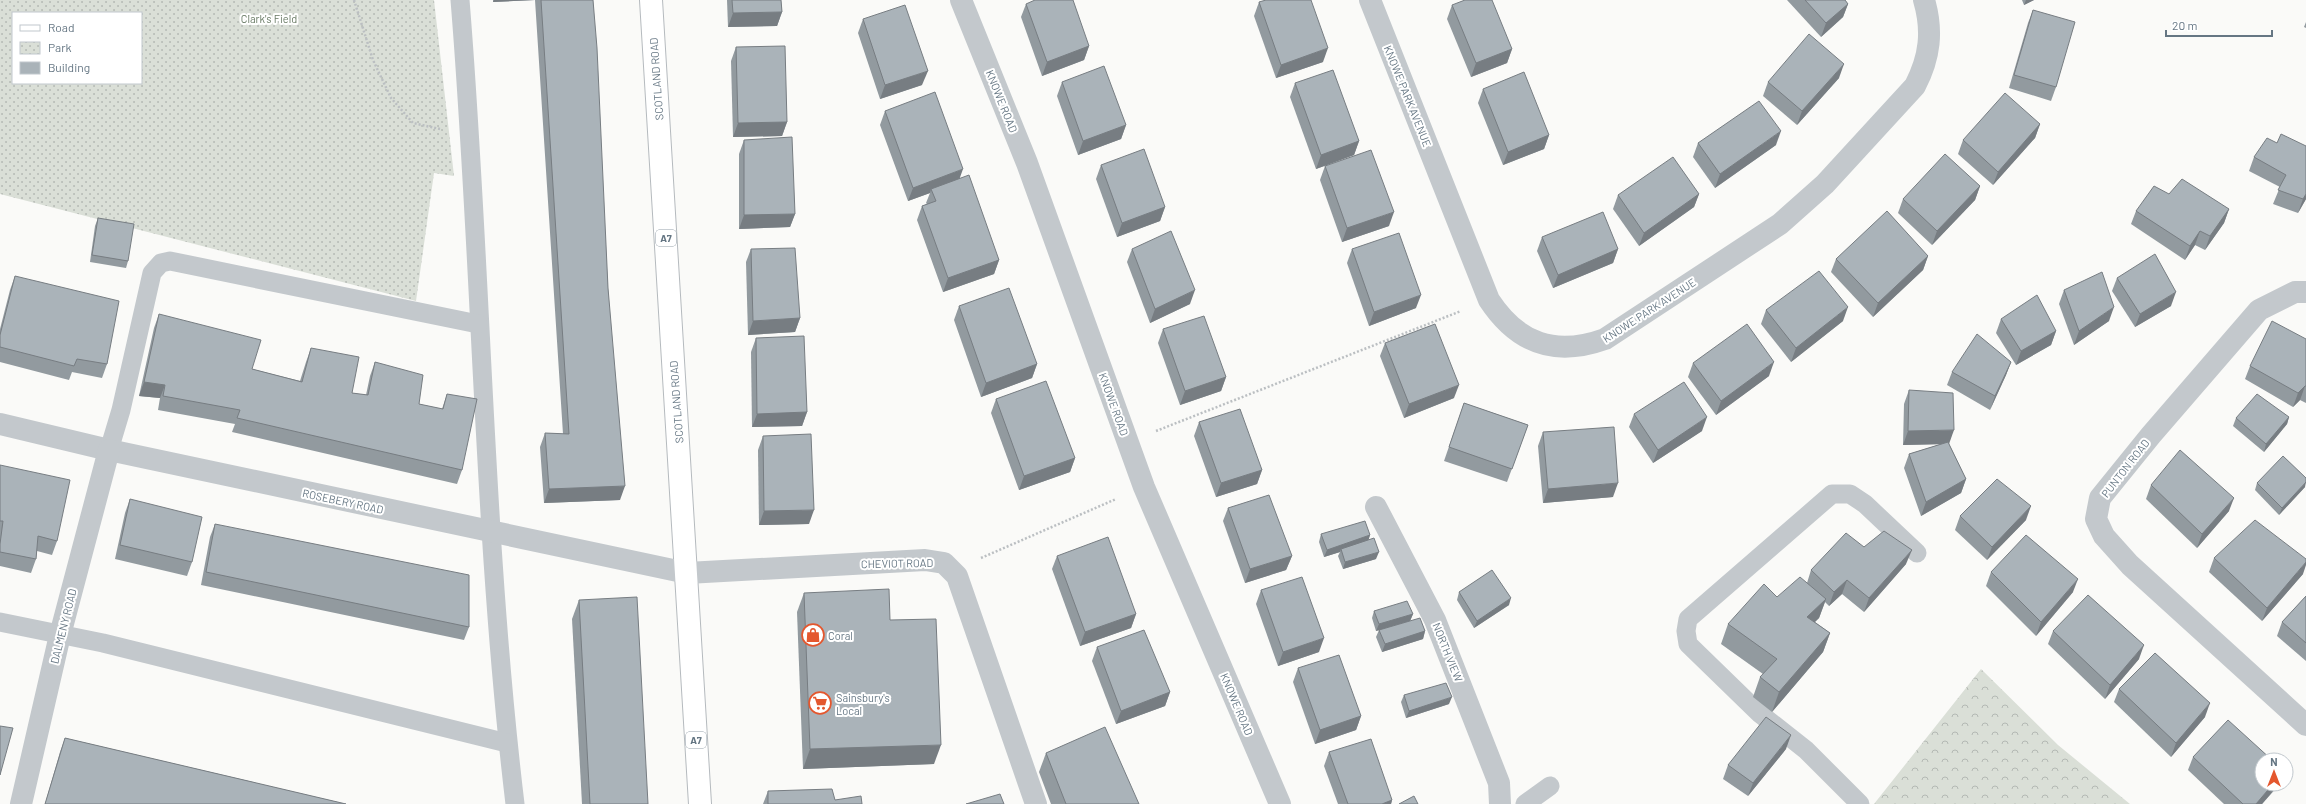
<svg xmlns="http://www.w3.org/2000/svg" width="2306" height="804" font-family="Barlow,sans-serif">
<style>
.forest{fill:url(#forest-crowns)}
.park{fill:url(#park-dots);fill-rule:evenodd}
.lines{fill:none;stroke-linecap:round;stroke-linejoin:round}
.primary-casing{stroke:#b5babe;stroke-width:24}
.path{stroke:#bbbfc2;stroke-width:2.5;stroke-dasharray:2 2;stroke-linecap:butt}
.service{stroke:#c3c8cc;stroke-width:19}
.minor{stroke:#c3c8cc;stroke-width:22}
.primary{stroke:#fff;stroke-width:22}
.wall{fill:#929a9f}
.shaded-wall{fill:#777d82}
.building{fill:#aab3b9;stroke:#777d82}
.labels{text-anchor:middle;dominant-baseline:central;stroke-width:4;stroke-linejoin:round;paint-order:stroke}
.shield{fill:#fff;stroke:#939fa8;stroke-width:1}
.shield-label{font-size:10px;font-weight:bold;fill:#657683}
.park-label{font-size:11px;fill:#687a64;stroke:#fff}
.street-label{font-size:11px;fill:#657683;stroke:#fff}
.poi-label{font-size:11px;fill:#657683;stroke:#fff;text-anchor:start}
</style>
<defs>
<pattern id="forest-crowns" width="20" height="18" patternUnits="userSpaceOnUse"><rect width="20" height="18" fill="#dadfd7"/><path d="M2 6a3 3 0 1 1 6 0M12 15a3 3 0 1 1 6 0" fill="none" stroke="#b4b9b4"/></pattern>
<pattern id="park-dots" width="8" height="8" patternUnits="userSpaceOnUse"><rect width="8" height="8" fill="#dadfd7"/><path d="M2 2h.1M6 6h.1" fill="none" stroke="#b4b9b4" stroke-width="1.8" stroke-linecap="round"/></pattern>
</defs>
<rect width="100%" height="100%" fill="#fafaf8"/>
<polygon class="forest" points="1981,669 2058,745 2130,804 1874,804"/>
<path class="park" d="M0,0H434L454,176L434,173L416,301L0,194ZM13,13H141V83H13Z"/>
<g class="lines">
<g class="primary-casing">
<polyline id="primary" points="651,0 700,804"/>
</g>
<g class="path">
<polyline points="354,0 373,60 391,98 413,123 440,129"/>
<polyline points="1156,431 1461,311"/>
<polyline points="981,558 1116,499"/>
</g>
<g class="service">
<path d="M460,0C482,268 483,537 515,804"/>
<polyline points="109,450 121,410 152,273 161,263 170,261 478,324"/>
<polyline points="0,622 103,643 507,743"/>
<polyline points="1525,804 1550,786"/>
<polyline points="1860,804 1806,750 1759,713 1688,644 1686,631 1688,619 1832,494 1850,494 1865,504 1917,553"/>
</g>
<g class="minor">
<polyline points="961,0 1027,163 1144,487 1280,804"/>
<path d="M1370,0L1489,300C1518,344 1555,357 1605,339L1780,224L1825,184L1915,86C1930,57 1933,31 1924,0"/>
<polyline points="2306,292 2295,292 2259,310 2151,435 2100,498 2096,519 2104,536 2130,565 2306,725"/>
<polyline points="0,424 109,450 687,573 925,560 944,563 957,576 1036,804"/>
<polyline points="1376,507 1435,620 1499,783 1500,804"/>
<polyline points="21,804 60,635 109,450"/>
</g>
<use href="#primary" class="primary"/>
</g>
<g class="wall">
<polygon points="493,0 593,0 608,288 620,500 544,503 540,447 545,433 563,434 535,0 493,2"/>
<polygon points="727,0 781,0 782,12 777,26 728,27"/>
<polygon points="1787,0 1845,0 1848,4 1843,17 1821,37"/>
<polygon points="2022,0 2034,0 2024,5"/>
<polygon points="1259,2 1323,62 1276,78 1254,16"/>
<polygon points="1026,4 1089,46 1084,60 1042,76 1021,17"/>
<polygon points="1452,5 1512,49 1507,63 1471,77 1447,19"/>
<polygon points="2033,10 2056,87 2051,101 2009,88 2028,23"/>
<polygon points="863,19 922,85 880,99 858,33"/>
<polygon points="2306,22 2306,28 2304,27"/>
<polygon points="736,47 787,122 782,136 733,137 731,61"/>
<polygon points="1839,78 1797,125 1763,96 1768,82"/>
<polygon points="1062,82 1126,125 1121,139 1078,155 1057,96"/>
<polygon points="1295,83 1359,141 1354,155 1316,169 1290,97"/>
<polygon points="1483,89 1549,135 1544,149 1503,165 1478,103"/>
<polygon points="885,111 960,179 999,260 994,274 943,292 917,220 922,206 927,204 926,203 930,193 908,201 880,125"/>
<polygon points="2040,124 2035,138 1993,185 1958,154 1963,140"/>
<polygon points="744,140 795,214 790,227 739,229 739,154"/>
<polygon points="1698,143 1776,145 1715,188 1693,157"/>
<polygon points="2277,143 2306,146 2306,199 2298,213 2273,204 2280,187 2249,171 2254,157"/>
<polygon points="1101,165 1165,207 1160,221 1117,237 1096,179"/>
<polygon points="1325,166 1389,226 1342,242 1320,180"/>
<polygon points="1980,186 1975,200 1932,245 1898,213 1903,199"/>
<polygon points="1699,194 1694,207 1639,246 1613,209 1618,195"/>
<polygon points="2169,194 2229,209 2224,223 2205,250 2195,245 2185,260 2131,224 2136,211"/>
<polygon points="98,218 128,261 126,268 90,262 95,226"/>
<polygon points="1542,237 1618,249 1613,263 1553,288 1537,251"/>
<polygon points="751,249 800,318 795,332 748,335 746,262"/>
<polygon points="1132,249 1190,304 1150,323 1127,262"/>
<polygon points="1352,249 1416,308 1369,326 1347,263"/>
<polygon points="1928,256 1923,270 1873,317 1831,272 1836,259"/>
<polygon points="15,276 107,364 102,378 72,372 69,380 0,362 0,329 10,290"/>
<polygon points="2117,278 2171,306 2135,327 2112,291"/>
<polygon points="2064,290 2109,321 2074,345 2059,304"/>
<polygon points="959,306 1037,364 1032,378 981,397 954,320"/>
<polygon points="1766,310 1843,321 1791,362 1761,324"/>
<polygon points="159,314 252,369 300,381 306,362 311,348 352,393 366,395 370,376 375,362 419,404 442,409 447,394 462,470 457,484 232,432 235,424 158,410 160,398 139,396 154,328"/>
<polygon points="2001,319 2056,331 2051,345 2016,365 1996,333"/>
<polygon points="1163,329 1226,377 1221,391 1180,405 1158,343"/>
<polygon points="756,338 807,412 802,426 752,427 751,352"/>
<polygon points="2306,339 2306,403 2300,400 2293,407 2245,379 2250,366"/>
<polygon points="1385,343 1454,398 1404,418 1380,356"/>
<polygon points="2011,362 2006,375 1990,410 1947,385 1952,372"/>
<polygon points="1693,363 1769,376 1716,415 1688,377"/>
<polygon points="1909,390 1949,444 1966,479 1961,493 1921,516 1904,468 1909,454 1941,444 1903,445 1904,404"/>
<polygon points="996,399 1075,458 1070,472 1019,490 991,413"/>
<polygon points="1464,403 1528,425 1507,482 1444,461"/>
<polygon points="1634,414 1702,431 1653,463 1629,427"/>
<polygon points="2289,417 2287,424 2264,452 2233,426 2236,418"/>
<polygon points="1199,422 1262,470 1257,484 1216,497 1194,436"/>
<polygon points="1543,432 1613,497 1543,503 1538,446"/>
<polygon points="763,436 809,524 759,525 758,450"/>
<polygon points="0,465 57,541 52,555 37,551 36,559 31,573 0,566"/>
<polygon points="2257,483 2305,487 2279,515 2255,490"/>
<polygon points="2151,485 2229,511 2197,548 2146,499"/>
<polygon points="130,499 192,562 187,576 115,559 125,513"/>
<polygon points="1228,508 1292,556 1286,570 1245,583 1223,521"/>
<polygon points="1960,516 2026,520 1987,560 1955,530"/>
<polygon points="215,524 469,627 464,640 201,585 210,537"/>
<polygon points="1321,534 1370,535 1368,540 1376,559 1343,569 1338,556 1340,552 1324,557 1319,542"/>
<polygon points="1864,547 1906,564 1864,612 1842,594 1829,606 1825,602 1819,618 1815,622 1830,633 1823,652 1772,712 1753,697 1760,677 1763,674 1721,644 1728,624 1777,597 1807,583 1811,570"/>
<polygon points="1057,556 1136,614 1131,628 1080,646 1052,569"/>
<polygon points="2214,558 2303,574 2262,621 2209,572"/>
<polygon points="1991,572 2073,592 2036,636 1986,586"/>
<polygon points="1261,590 1319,652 1278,666 1256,604"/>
<polygon points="1459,592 1509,605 1474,628 1457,600"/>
<polygon points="804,593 890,620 934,764 803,769 797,612"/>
<polygon points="2306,596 2306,661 2277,636 2282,622"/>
<polygon points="579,600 648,804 582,804 572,619"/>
<polygon points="1374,611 1413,614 1410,621 1381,630 1425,631 1423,639 1382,652 1376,637 1379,630 1376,631 1372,618"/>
<polygon points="2053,631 2139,659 2105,699 2048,644"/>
<polygon points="1097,647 1170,692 1165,706 1116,724 1092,661"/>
<polygon points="1298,668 1361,716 1356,730 1315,744 1293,682"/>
<polygon points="2119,689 2205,717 2171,757 2114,702"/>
<polygon points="1404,695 1449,704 1406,718 1401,702"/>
<polygon points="65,738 346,804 45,804 60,752"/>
<polygon points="1786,749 1748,796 1723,779 1728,765"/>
<polygon points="1329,752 1392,800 1391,804 1338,804 1324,766"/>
<polygon points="1046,753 1139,804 1051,804 1039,772"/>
<polygon points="2193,757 2279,785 2262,804 2224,804 2188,770"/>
<polygon points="768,791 835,800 862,804 763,804"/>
</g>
<g class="shaded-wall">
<polygon points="494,0 535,0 493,2"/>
<polygon points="2026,0 2034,0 2024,5"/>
<polygon points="1848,4 1843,17 1821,37 1826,23"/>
<polygon points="782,12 777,26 728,27 733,13"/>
<polygon points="1089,46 1084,60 1042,76 1047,62"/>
<polygon points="1328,48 1323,62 1276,78 1281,65"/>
<polygon points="1512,49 1507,63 1471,77 1476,63"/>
<polygon points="1844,64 1839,78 1797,125 1802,111"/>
<polygon points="928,71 922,85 880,99 885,85"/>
<polygon points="787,122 782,136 733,137 738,123"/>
<polygon points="2040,124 2035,138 1993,185 1998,172"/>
<polygon points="1126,125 1121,139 1078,155 1083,141"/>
<polygon points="1781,131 1776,145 1715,188 1720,174"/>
<polygon points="1549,135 1544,149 1503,165 1508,152"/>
<polygon points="1359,141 1354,155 1316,169 1321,155"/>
<polygon points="963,169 958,183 931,189 930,193 908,201 913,188"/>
<polygon points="1980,186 1975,200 1932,245 1937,231"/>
<polygon points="1699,194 1694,207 1639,246 1644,233"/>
<polygon points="2306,194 2306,199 2298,213 2303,199"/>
<polygon points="1165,207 1160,221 1117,237 1122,223"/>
<polygon points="2229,209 2224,223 2205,250 2210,236"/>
<polygon points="1394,212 1389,226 1342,242 1347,228"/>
<polygon points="795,214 790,227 739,229 744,215"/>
<polygon points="2200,231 2195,245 2185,260 2190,246"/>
<polygon points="1618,249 1613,263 1553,288 1558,275"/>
<polygon points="1928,256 1923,270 1873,317 1878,303"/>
<polygon points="999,260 994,274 943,292 948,278"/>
<polygon points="1195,290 1190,304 1150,323 1155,309"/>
<polygon points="2176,292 2171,306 2135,327 2140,314"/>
<polygon points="1421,295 1416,308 1369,326 1374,312"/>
<polygon points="1848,307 1843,321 1791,362 1796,348"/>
<polygon points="2114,307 2109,321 2074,345 2079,331"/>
<polygon points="800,318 795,332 748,335 753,321"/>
<polygon points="2056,331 2051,345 2016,365 2021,351"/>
<polygon points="1774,362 1769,376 1716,415 1721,401"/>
<polygon points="2011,362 2006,375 1990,410 1995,396"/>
<polygon points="1037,364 1032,378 981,397 986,383"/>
<polygon points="1226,377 1221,391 1180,405 1185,391"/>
<polygon points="144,382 165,385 160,398 139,396"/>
<polygon points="1459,385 1454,398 1404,418 1409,404"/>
<polygon points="2305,386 2300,400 2293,407 2298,393"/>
<polygon points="807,412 802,426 752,427 757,414"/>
<polygon points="1707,417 1702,431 1653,463 1658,450"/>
<polygon points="2289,417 2287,424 2264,452 2266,444"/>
<polygon points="1954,430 1949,444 1903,445 1908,431"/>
<polygon points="1075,458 1070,472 1019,490 1024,476"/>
<polygon points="1262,470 1257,484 1216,497 1221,483"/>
<polygon points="1966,479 1961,493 1921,516 1926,502"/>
<polygon points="2306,482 2305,487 2279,515 2282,508"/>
<polygon points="1618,483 1613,497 1543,503 1548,489"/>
<polygon points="625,486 620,500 544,503 549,489"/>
<polygon points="2234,498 2229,511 2197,548 2202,534"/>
<polygon points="2031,506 2026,520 1987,560 1992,547"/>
<polygon points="814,510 809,524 759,525 764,511"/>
<polygon points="1370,535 1368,542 1341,549 1340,552 1324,557 1327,550"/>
<polygon points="1912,550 1906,564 1864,612 1869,598"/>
<polygon points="1379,552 1376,559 1343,569 1345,562"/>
<polygon points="1292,556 1286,570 1245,583 1250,569"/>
<polygon points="2306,562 2306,565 2303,574 2262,621 2267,608"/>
<polygon points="2078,579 2073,592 2036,636 2041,622"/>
<polygon points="1847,580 1842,594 1829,606 1834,592"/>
<polygon points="1511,598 1509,605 1474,628 1477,621"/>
<polygon points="1826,599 1819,618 1800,636 1807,617"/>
<polygon points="1136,614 1131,628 1080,646 1085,632"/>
<polygon points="1413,614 1410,621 1376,631 1379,624"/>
<polygon points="1425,631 1423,639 1382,652 1385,644"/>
<polygon points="1830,633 1823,652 1772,712 1779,692"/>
<polygon points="1324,638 1319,652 1278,666 1283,652"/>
<polygon points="2144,645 2139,659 2105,699 2110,685"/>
<polygon points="1170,692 1165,706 1116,724 1121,711"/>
<polygon points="1452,697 1449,704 1406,718 1409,711"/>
<polygon points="2210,703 2205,717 2171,757 2176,743"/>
<polygon points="1361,716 1356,730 1315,744 1320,730"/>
<polygon points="1791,735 1786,749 1748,796 1753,783"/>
<polygon points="941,745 934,764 803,769 810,749"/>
<polygon points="2273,784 2279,784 2262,804 2256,804"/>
<polygon points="1392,800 1391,804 1382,804"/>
</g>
<g class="building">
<polygon points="541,0 593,0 597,48 608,288 625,486 549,489 545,433 569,434"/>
<polygon points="732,0 781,0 782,12 733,13"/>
<polygon points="1035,0 1073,0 1089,46 1047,62 1026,4"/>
<polygon points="1266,0 1311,0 1328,48 1281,65 1259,2"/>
<polygon points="1465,0 1492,0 1512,49 1476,63 1452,5"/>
<polygon points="1805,0 1845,0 1848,4 1826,23"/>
<polygon points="905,5 928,71 885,85 863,19"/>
<polygon points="2033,10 2075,22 2056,87 2014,75"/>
<polygon points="1809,34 1844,64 1802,111 1768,82"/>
<polygon points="785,46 787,122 738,123 736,47"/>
<polygon points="1104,66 1126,125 1083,141 1062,82"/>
<polygon points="1333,70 1359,141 1321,155 1295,83"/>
<polygon points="1524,72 1549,135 1508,152 1483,89"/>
<polygon points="935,92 963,169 913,188 885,111"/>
<polygon points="2005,93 2040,124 1998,172 1963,140"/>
<polygon points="1759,101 1781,131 1720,174 1698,143"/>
<polygon points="2281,134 2306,146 2306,194 2303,199 2278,190 2286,175 2254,157 2267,138 2277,143"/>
<polygon points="792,137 795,214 744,215 744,140"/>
<polygon points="1144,149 1165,207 1122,223 1101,165"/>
<polygon points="1371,150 1394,212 1347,228 1325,166"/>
<polygon points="1945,154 1980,186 1937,231 1903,199"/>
<polygon points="1673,157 1699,194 1644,233 1618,195"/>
<polygon points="969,175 999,260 948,278 922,206 936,201 931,189"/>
<polygon points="2182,179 2229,209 2210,236 2200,231 2190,246 2136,211 2154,186 2169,194"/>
<polygon points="1887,211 1928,256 1878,303 1836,259"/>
<polygon points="1603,212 1618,249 1558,275 1542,237"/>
<polygon points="98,218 134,224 128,261 92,255"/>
<polygon points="1171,231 1195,290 1155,309 1132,249"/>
<polygon points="1399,233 1421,295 1374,312 1352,249"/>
<polygon points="795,248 800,318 753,321 751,249"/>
<polygon points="2155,254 2176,292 2140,314 2117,278"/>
<polygon points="1819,271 1848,307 1796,348 1766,310"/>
<polygon points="2102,272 2114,307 2079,331 2064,290"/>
<polygon points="15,276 119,301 107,364 77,359 74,366 0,347 0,335"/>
<polygon points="1009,288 1037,364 986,383 959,306"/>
<polygon points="2037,295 2056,331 2021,351 2001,319"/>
<polygon points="159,314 261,340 252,369 302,382 311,348 359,357 352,393 368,395 375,362 423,375 419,404 443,409 447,394 477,399 462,470 237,418 240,410 163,396 165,385 144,382"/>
<polygon points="1204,316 1226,377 1185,391 1163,329"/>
<polygon points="2272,321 2306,339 2306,386 2305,386 2298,393 2250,366"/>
<polygon points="1435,324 1459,385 1409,404 1385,343"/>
<polygon points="1747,324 1774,362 1721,401 1693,363"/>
<polygon points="1977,334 2011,362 1995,396 1952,372"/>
<polygon points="804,336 807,412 757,414 756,338"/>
<polygon points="1046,381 1075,458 1024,476 996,399"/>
<polygon points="1684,382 1707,417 1658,450 1634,414"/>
<polygon points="1909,390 1953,393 1954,430 1908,431"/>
<polygon points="2257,394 2289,417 2266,444 2236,418"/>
<polygon points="1464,403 1528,425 1512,469 1449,447"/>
<polygon points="1240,409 1262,470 1221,483 1199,422"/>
<polygon points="1614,427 1618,483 1548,489 1543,432"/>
<polygon points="811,434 814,510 764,511 763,436"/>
<polygon points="1948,442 1966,479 1926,502 1909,454"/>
<polygon points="2180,450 2234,498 2202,534 2151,485"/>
<polygon points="2283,456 2306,478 2306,482 2282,508 2257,483"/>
<polygon points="0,465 70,480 57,541 38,536 36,559 0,552 0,544 3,521 0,521"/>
<polygon points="1997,479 2031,506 1992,547 1960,516"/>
<polygon points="1269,495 1292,556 1250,569 1228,508"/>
<polygon points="130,499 202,517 192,562 120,545"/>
<polygon points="2255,520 2306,559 2306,562 2267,608 2214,558"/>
<polygon points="1365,521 1370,535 1327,550 1321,534"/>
<polygon points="215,524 469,575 469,627 206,572"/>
<polygon points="1884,531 1912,550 1869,598 1847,580 1834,592 1811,570 1846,533 1864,547"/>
<polygon points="2026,535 2078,579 2041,622 1991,572"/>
<polygon points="1108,537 1136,614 1085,632 1057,556"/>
<polygon points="1374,538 1379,552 1345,562 1341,549"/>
<polygon points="1492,570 1511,598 1477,621 1459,592"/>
<polygon points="1302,577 1324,638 1283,652 1261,590"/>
<polygon points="1800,577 1826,599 1807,617 1830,633 1779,692 1760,677 1777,659 1728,624 1764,584 1777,597"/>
<polygon points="889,589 890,620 936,619 941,745 810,749 804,593"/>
<polygon points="2088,595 2144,645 2110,685 2053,631"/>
<polygon points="2306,596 2306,643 2282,622"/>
<polygon points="637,597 648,804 590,804 579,600"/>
<polygon points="1407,601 1413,614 1379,624 1374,611"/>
<polygon points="1420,618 1425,631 1385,644 1379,630"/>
<polygon points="1144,630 1170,692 1121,711 1097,647"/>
<polygon points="2155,653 2210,703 2176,743 2119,689"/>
<polygon points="1339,655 1361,716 1320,730 1298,668"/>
<polygon points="1446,683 1452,697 1409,711 1404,695"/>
<polygon points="1766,717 1791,735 1753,783 1728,765"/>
<polygon points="2228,720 2272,760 2262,760 2262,784 2273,784 2256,804 2243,804 2193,757"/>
<polygon points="0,726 13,728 0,775"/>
<polygon points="1105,727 1139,804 1066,804 1046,753"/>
<polygon points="65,738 346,804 45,804"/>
<polygon points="1371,739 1392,800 1382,804 1348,804 1329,752"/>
<polygon points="832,789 835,800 861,796 862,804 768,804 768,791"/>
<polygon points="1000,794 1004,804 966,804"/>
<polygon points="1414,796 1418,804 1399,804"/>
</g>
<defs>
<g id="shop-ring" transform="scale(1.15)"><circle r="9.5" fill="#fff" stroke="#e4572e" stroke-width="1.5"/><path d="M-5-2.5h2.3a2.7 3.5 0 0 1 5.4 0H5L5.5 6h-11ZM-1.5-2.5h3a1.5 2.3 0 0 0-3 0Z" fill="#e4572e"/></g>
<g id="supermarket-ring" transform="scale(1.15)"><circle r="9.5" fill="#fff" stroke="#e4572e" stroke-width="1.5"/><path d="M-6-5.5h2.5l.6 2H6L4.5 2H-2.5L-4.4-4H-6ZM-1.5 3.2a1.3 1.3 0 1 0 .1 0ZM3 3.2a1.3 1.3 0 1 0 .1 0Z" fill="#e4572e"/></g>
</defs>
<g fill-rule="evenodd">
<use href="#shop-ring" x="813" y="635"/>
<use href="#supermarket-ring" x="820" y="703"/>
</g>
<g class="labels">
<g class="shield">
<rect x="656" y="230" width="20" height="16" rx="3"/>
<rect x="686" y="732" width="20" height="16" rx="3"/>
</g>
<g class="shield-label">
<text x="666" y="238">A7</text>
<text x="696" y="740">A7</text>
</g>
<g class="park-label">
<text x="269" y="18">Clark's Field</text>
</g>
<g class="street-label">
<text transform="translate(656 79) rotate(-94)">SCOTLAND ROAD</text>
<text transform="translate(1408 96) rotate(68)">KNOWE PARK AVENUE</text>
<text transform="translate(1002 101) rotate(68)">KNOWE ROAD</text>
<text transform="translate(1649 310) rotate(-33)">KNOWE PARK AVENUE</text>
<text transform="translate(676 402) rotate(-94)">SCOTLAND ROAD</text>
<text transform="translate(1114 404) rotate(70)">KNOWE ROAD</text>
<text transform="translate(2125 468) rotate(-52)">PUNTON ROAD</text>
<text transform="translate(343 501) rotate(12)">ROSEBERY ROAD</text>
<text transform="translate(897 563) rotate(-1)">CHEVIOT ROAD</text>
<text transform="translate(63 626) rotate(-76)">DALMENY ROAD</text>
<text transform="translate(1448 652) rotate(68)">NORTH VIEW</text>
<text transform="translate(1237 704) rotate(67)">KNOWE ROAD</text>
</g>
<g class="poi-label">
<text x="828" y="635">Coral</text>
<text x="836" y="697">Sainsbury's<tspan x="836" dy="13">Local</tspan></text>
</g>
</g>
<rect x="12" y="12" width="130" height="72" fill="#ffffff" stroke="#c1c8cd"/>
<rect x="20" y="25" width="20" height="6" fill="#ffffff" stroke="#c1c8cd"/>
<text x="48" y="32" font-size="12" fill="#657683">Road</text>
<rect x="20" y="42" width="20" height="12" fill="url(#park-dots)" stroke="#c1c8cd"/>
<text x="48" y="52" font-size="12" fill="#657683">Park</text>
<rect x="20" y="62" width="20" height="12" fill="#aab3b9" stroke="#c1c8cd"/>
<text x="48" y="72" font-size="12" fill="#657683">Building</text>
<g transform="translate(2274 772)"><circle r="19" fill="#ffffff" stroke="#c1c8cd"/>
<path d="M0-3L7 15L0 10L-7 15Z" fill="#e4572e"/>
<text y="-6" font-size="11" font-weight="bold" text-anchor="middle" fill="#657683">N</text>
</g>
<path d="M2166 30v6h106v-6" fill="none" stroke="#657683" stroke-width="2"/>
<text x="2172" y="30" font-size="12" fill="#657683" stroke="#ffffff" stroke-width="3" paint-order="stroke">20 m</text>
</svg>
